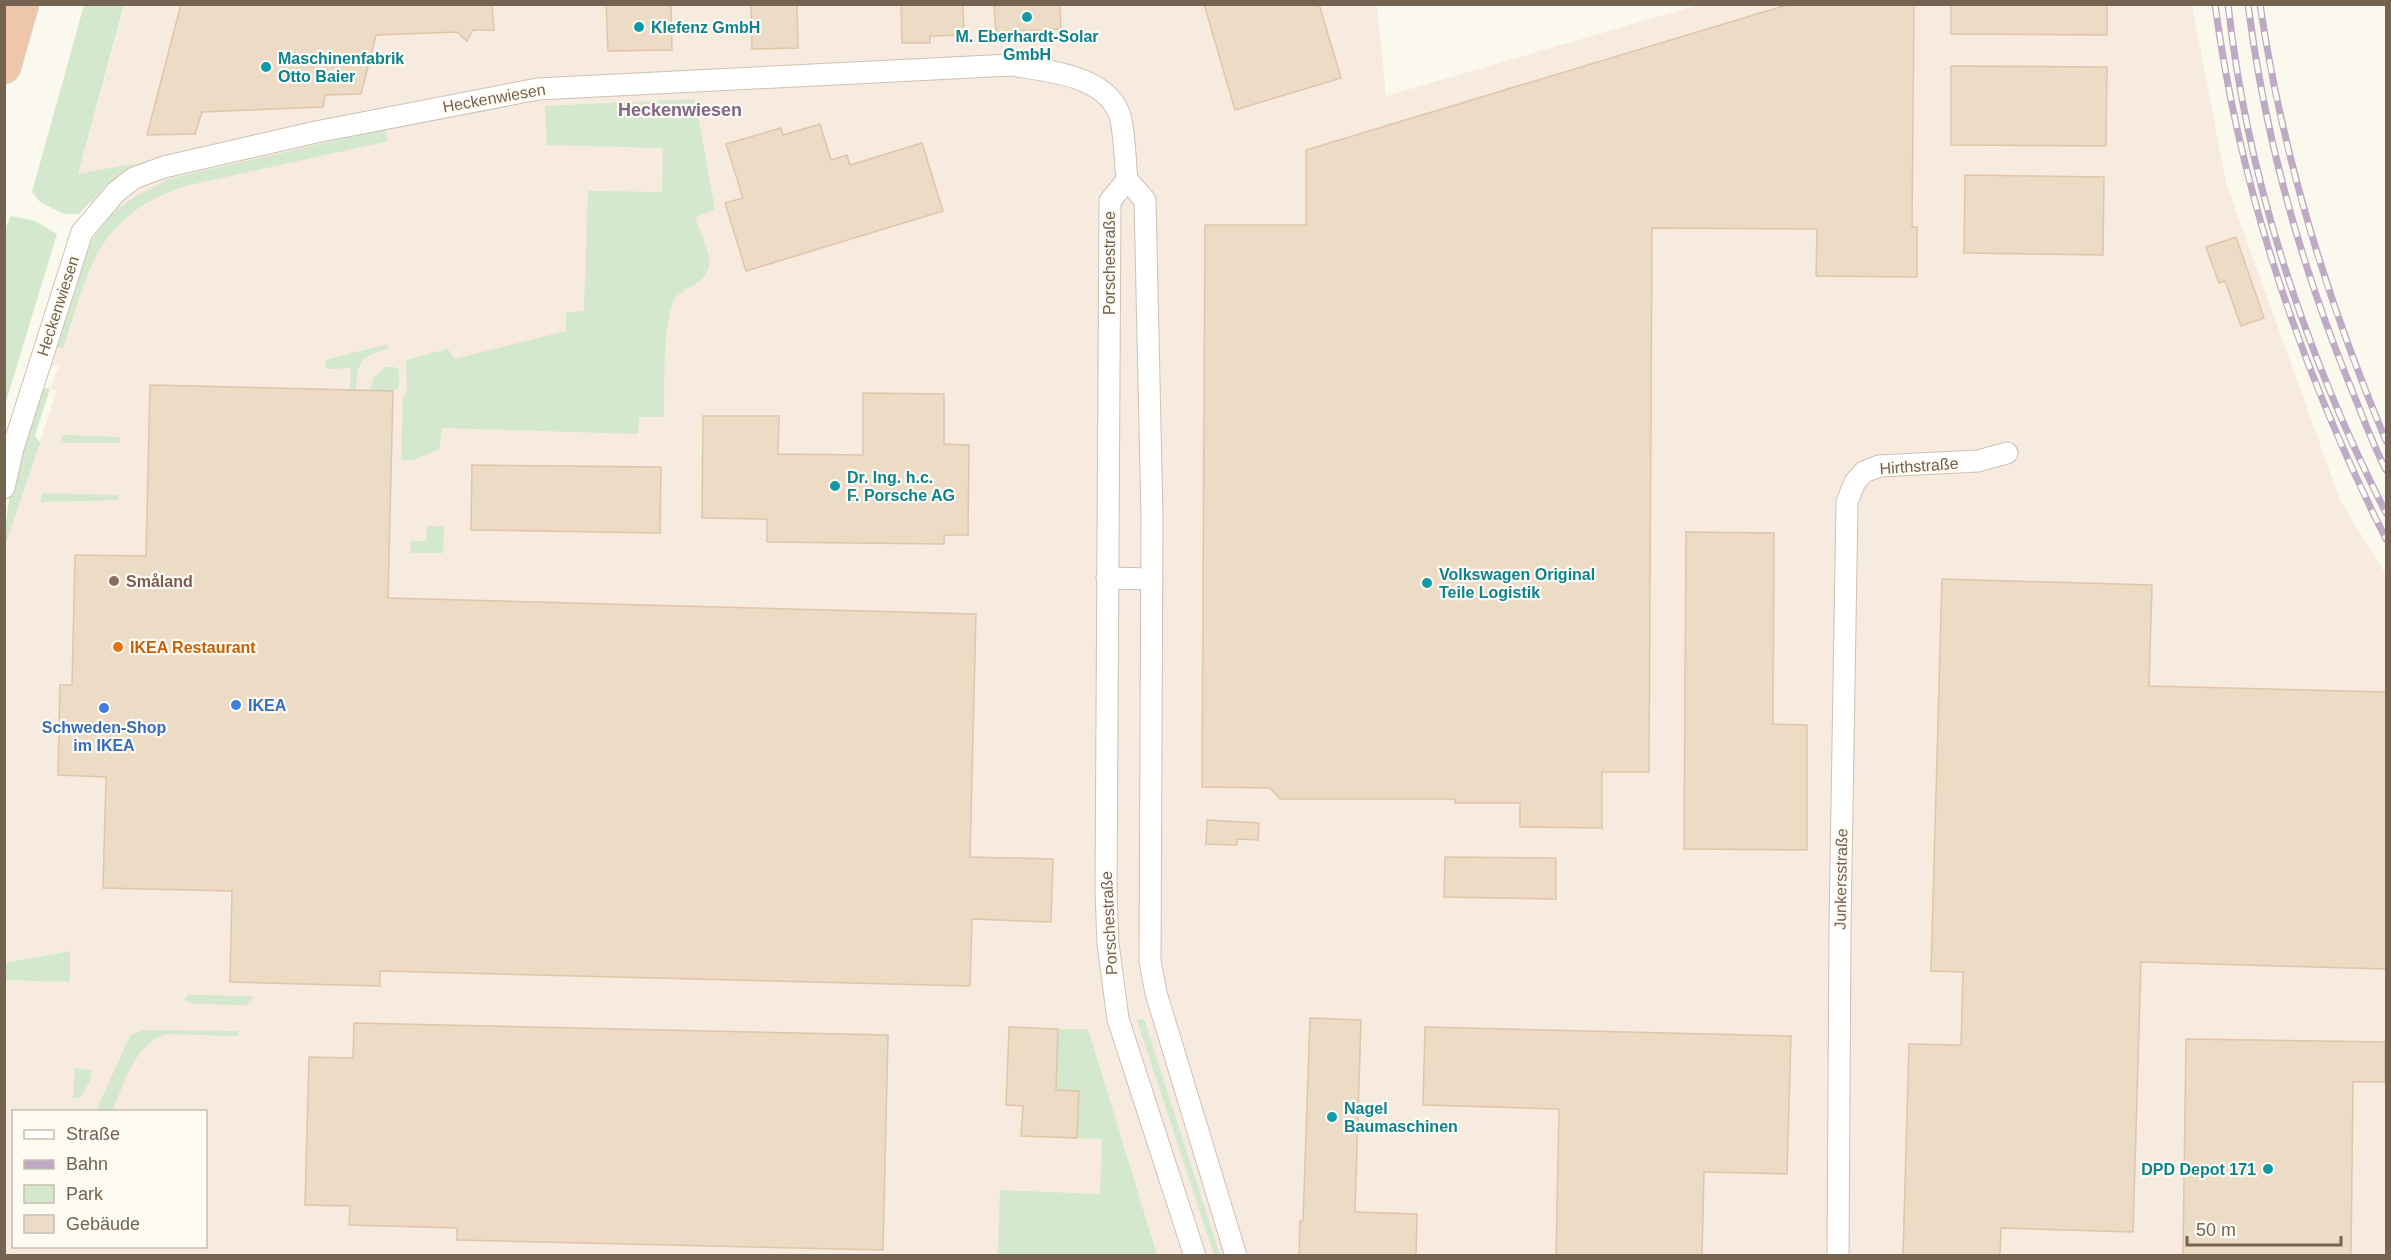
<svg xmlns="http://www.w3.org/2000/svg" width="2391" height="1260" font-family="Arial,sans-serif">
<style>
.commercial{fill:#f7eadf;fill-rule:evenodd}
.green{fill:#d3e8cc}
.building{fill:#ecdbc5;stroke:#dfc6a9;stroke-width:1.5}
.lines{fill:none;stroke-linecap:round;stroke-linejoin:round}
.street-casing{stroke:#cdc2b3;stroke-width:23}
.highway-casing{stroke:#dbd6d2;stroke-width:35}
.street{stroke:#fff;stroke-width:21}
.highway{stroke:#eec7ab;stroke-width:33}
.rail-casing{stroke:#bdabc5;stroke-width:7}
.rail{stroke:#fefbf3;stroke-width:4.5;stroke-dasharray:14;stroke-linecap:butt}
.culture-dot{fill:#0f9aa8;stroke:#fefbf3;stroke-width:2}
.education-dot{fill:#8d6e63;stroke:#fefbf3;stroke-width:2}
.food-dot{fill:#e8710a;stroke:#fefbf3;stroke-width:2}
.shop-dot{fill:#3f7fe0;stroke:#fefbf3;stroke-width:2}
.labels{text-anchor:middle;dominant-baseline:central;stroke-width:4.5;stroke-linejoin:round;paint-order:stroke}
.culture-label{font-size:16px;font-weight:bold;fill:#0d838f;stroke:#fefbf3;text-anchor:start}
.street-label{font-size:16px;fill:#756351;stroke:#fefbf3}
.education-label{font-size:16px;font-weight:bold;fill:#785e54;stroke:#fefbf3;text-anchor:start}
.food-label{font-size:16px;font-weight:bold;fill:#c56008;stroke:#fefbf3;text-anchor:start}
.shop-label{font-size:16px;font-weight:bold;fill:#366cbe;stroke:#fefbf3;text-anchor:start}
.neighbourhood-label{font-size:18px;font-weight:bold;fill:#826689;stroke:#fefbf3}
</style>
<rect width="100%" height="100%" fill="#fbf8ed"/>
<path class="commercial" d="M125,5H1377L1386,96L1698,5H2192L2226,183L2340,500L2386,575V1255L5,1256V546L57,390L50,389L59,366L47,365L52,347H65L85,279L105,239L78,175ZM14,1112H206V1246H14Z"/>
<g class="green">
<polygon points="84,5 124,5 78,174 137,163 104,187 79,214 65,214 41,203 32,192"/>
<path d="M695,99L715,210L695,217C699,231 711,252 709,266C705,288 677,286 672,305C662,340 665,381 664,417H639L638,434L442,428L439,450L412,460H401L403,396L407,392L406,360L448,349L454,359L566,331V313L584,311L588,191L662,192L663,148L547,145L545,106Z"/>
<path d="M385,129L388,141L185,186C97,216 89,267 64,348L52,347L83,251L112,214L134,197L169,179Z"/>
<polygon points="11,216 35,221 57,234 5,405 4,231"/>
<path d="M388,344L389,348C360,358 358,358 356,390H350L351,368L327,369L325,360Z"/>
<polygon points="385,367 394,367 399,370 399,386 393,391 371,390 373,378"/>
<path d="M39,387L50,389L35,435L40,443L5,546C5,491 24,439 39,387Z"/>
<polygon points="63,435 120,437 120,443 60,443"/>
<polygon points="42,493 118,495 118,500 41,502"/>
<polygon points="427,526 444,526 443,553 410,553 411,541 426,541"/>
<polygon points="70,951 70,982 5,980 5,963"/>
<polygon points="189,994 191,995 254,996 246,1005 195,1004 184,1000"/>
<polygon points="1144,1019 1220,1255 1214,1255 1137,1020"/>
<polygon points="1058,1029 1088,1029 1157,1255 998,1256 1000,1190 1100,1194 1102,1139 1077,1138 1079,1092 1056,1090"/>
<path d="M142,1030L238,1031V1036L167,1034C134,1043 125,1083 112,1111H96L130,1036Z"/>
<polygon points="75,1068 91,1070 91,1079 80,1098 73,1098"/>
</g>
<g class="building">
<polygon points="181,4 492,4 494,30 473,30 467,41 457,32 376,35 361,94 325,95 323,107 202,112 195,134 147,135"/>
<polygon points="606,4 671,4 672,50 608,51"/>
<polygon points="751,4 797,4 798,48 752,49"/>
<polygon points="901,4 963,4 964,35 930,36 930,43 902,43"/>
<polygon points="994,4 1060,4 1061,29 996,32"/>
<polygon points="1204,4 1319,4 1341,78 1235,110"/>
<polygon points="1790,4 1914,4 1912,227 1917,227 1917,277 1816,276 1817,229 1652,228 1649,772 1602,772 1602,828 1520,827 1520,803 1455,803 1455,799 1280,799 1270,788 1202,787 1205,225 1306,225 1306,150"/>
<polygon points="1951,4 2107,4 2107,35 1951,34"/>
<polygon points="1951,66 2107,67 2106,146 1951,145"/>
<polygon points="820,124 831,160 847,155 850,165 922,143 943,211 746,271 725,203 743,198 726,144 781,128 783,135"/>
<polygon points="1965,175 2104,177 2103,255 1964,253"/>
<polygon points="2236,237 2264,318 2241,326 2225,281 2219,283 2206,247"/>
<polygon points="150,385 393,391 388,598 976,614 970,857 1053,859 1051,922 972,919 970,986 380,971 380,986 230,982 232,891 103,888 106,777 58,775 60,685 72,685 75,555 146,556"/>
<polygon points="863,393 944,394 944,444 969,445 968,535 944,535 944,544 767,542 767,519 702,518 703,416 779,416 778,454 863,455"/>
<polygon points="472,465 661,467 660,533 471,530"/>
<polygon points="1686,532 1774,533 1773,724 1807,725 1807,850 1684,849"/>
<polygon points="1942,579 2152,585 2149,686 2386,692 2386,969 2141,962 2133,1232 2001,1228 2000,1256 1903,1256 1909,1044 1961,1045 1963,972 1931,971"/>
<polygon points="1207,820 1259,823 1258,840 1237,839 1237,845 1206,844"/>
<polygon points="1445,857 1556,858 1556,899 1444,897"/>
<polygon points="1310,1018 1361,1020 1355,1212 1417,1214 1416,1256 1299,1256 1300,1221 1303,1221"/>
<polygon points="354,1023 888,1035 883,1250 457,1240 457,1228 349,1225 350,1206 305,1205 309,1057 353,1058"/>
<polygon points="1009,1027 1058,1029 1056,1090 1079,1091 1077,1138 1021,1136 1023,1106 1006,1105"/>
<polygon points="1425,1027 1791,1036 1787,1174 1704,1172 1702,1256 1556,1256 1559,1109 1423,1105"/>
<polygon points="2186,1039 2385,1042 2385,1082 2353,1082 2351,1256 2183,1256"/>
</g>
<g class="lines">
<g class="street-casing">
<g id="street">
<polyline points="1127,180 1145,200 1152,517 1150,961 1156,993 1236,1256"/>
<polyline points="1127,180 1110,201 1106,891 1108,944 1118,1019 1195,1256"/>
<path d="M4,488L13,448L82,232L116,192L134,178L164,167L316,132L538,89L1011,65C1047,71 1111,75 1121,120C1125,139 1125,161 1127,180"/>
<polyline points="1107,578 1152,579"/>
<polyline points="1838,1256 1840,928 1847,502 1855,482 1864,472 1879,466 1978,461 2007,453"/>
</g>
</g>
<g class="highway-casing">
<polyline id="highway" points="4,67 22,4"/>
</g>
<use href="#street" class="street"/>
<use href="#highway" class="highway"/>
<g class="rail-casing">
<g id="rail">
<path d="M2215,4C2240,192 2301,370 2386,539"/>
<path d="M2228,4C2247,180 2306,356 2386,513"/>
<path d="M2248,4C2264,132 2299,259 2347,378C2360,409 2371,441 2386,470"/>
<path d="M2260,4C2282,156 2327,300 2386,441"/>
</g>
</g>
<use href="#rail" class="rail"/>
</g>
<g class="culture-dot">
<circle cx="1027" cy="17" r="6"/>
<circle cx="639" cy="27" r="6"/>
<circle cx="266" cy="67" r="6"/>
<circle cx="835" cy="486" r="6"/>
<circle cx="1427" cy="583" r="6"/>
<circle cx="1332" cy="1117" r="6"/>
<circle cx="2268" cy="1169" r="6"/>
</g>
<circle class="education-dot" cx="114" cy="581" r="6"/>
<circle class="food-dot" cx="118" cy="647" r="6"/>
<g class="shop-dot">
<circle cx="236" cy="705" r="6"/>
<circle cx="104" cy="708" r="6"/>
</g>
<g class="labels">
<g class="culture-label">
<text x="651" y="27">Klefenz GmbH</text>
<text x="1027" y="36" text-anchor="middle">M. Eberhardt-Solar<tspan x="1027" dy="18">GmbH</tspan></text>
<text x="278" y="58">Maschinenfabrik<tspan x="278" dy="18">Otto Baier</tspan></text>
<text x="847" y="477">Dr. Ing. h.c.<tspan x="847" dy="18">F. Porsche AG</tspan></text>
<text x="1439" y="574">Volkswagen Original<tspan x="1439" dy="18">Teile Logistik</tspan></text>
<text x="1344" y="1108">Nagel<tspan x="1344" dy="18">Baumaschinen</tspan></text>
<text x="2256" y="1169" text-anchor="end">DPD Depot 171</text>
</g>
<g class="street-label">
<text transform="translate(494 98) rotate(-10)">Heckenwiesen</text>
<text transform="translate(1109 263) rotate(-90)">Porschestraße</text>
<text transform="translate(58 306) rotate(-72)">Heckenwiesen</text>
<text transform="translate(1919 466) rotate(-4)">Hirthstraße</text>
<text transform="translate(1841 879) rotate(-89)">Junkersstraße</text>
<text transform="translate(1109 923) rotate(-93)">Porschestraße</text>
</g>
<g class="education-label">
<text x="126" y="581">Småland</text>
</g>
<g class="food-label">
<text x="130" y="647">IKEA Restaurant</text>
</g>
<g class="shop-label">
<text x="248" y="705">IKEA</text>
<text x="104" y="727" text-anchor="middle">Schweden-Shop<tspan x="104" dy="18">im IKEA</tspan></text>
</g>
<g class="neighbourhood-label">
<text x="680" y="110">Heckenwiesen</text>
</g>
</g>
<rect width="2391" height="1260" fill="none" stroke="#756351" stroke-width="12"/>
<rect x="12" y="1110" width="195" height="138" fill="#fefbf3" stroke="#c7beb2" stroke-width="1.5"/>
<rect x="24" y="1130" width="30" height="9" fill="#ffffff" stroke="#c7beb2" stroke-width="1.5"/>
<text x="66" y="1140" font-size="18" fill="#756351">Straße</text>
<rect x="24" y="1160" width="30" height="9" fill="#bdabc5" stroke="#c7beb2" stroke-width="1.5"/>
<text x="66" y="1170" font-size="18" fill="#756351">Bahn</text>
<rect x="24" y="1185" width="30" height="18" fill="#d3e8cc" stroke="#c7beb2" stroke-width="1.5"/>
<text x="66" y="1200" font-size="18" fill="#756351">Park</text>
<rect x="24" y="1215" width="30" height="18" fill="#ecdbc5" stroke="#c7beb2" stroke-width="1.5"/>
<text x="66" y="1230" font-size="18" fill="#756351">Gebäude</text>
<path d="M2187 1236v9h154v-9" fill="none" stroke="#756351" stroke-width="3"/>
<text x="2196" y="1236" font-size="18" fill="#756351" stroke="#fefbf3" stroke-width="4.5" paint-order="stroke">50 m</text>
</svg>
